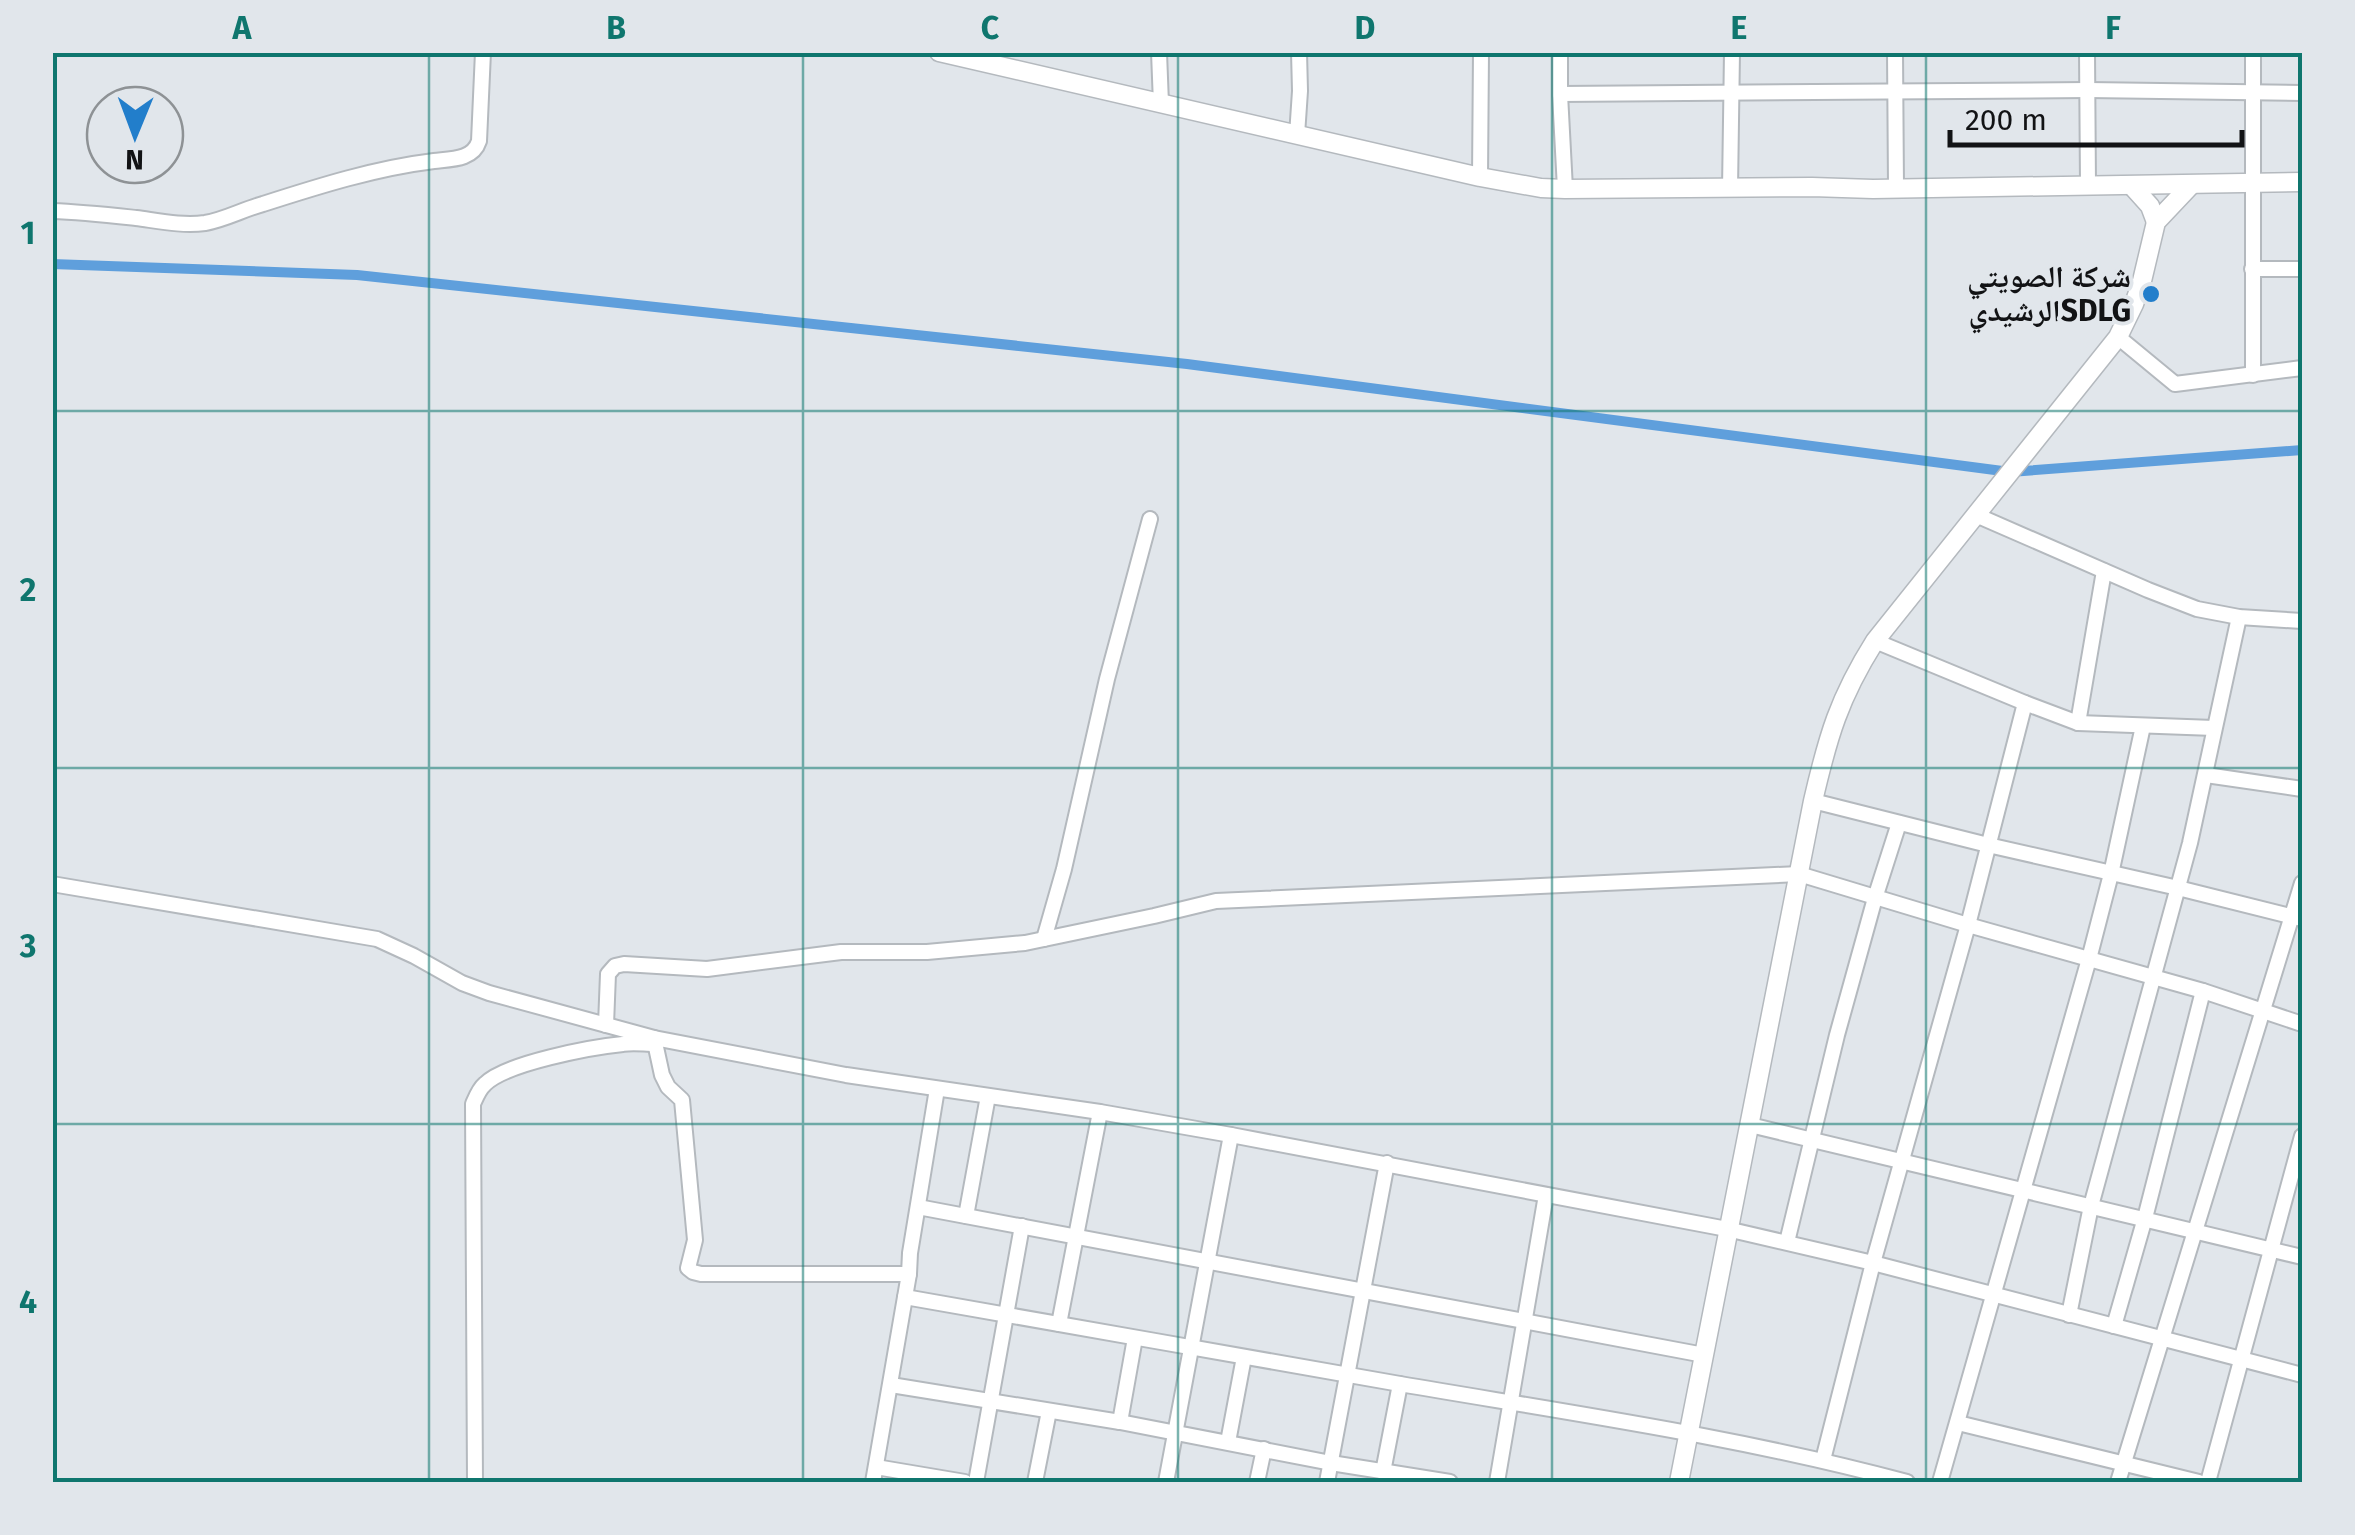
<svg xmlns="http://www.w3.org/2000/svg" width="2355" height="1535" font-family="'Fira Sans','Noto Naskh Arabic',sans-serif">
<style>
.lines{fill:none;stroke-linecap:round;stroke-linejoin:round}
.canal{stroke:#5f9fdc;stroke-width:10}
.minor-casing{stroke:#b4b9be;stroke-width:18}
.major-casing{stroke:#b4b9be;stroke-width:21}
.minor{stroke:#fff;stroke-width:14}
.major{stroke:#fff;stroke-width:18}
.grid{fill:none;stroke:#0f766e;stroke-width:2.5;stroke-opacity:0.55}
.poi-dot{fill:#227ecb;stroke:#e1e6eb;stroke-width:4}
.labels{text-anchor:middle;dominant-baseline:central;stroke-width:8;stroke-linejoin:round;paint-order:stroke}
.poi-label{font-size:30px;font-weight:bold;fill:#121315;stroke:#e1e6eb;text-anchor:end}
.neatline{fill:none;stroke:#0f766e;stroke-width:4}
.grid-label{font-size:32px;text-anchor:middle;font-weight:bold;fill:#0f766e}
</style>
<rect width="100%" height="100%" fill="#e1e6eb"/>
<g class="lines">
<polyline class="canal" points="52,264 357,275 1187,364 2010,472 2302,450"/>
<g class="minor-casing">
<g id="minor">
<polyline points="1159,52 1161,104"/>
<polyline points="1560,52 1560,94 1565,189"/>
<polyline points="1895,52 1896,187"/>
<polyline points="2087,52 2088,185"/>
<polyline points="2253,52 2253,375"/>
<polyline points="1560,94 2088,90 2302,93"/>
<polyline points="1297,135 1300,91 1299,52"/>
<polyline points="1480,177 1481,52"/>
<polyline points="1730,189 1732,52"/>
<path d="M52,211C81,212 108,215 136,218C159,221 182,226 205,223C224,220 244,209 263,204C319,186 376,168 434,161C451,159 473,160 479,141L483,52"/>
<polyline points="2252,269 2302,269"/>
<polyline points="2118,337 2175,384 2302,368"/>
<polyline points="1976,515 2148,590 2197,609 2239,617 2302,621"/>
<polyline points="1875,641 2025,703 2078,723 2214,728"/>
<polyline points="2078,723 2104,571"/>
<polyline points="2206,775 2302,789"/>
<polyline points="1813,801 1988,845 2178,888 2302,919"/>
<polyline points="52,884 377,939 414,956 462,983 489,993 654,1038 846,1075 1100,1112 1231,1135 1727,1229 1873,1263 2302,1375"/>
<polyline points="1044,939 1064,869 1107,679 1150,519"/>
<polyline points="606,1025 608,974 615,966 624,964 707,969 841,952 927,952 1025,943 1154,916 1216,901 1799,874 1968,925 2203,991 2302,1024"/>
<polyline points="654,1038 662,1075 668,1087 682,1100 695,1240 688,1268 693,1272 701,1274 909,1274"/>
<polyline points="1750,1125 2302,1257"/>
<polyline points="918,1207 1704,1355"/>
<polyline points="966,1216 988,1096"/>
<polyline points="1787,1242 1837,1035 1875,898 1899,823"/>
<path d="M905,1297C1070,1325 1235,1356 1400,1384C1570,1413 1740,1437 1907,1482"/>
<polyline points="2069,1315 2091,1206 2190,843 2239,617"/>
<polyline points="1059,1324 1100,1112"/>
<polyline points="2114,1326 2145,1218 2203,991"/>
<polyline points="891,1385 1120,1422 1331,1463 1450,1482"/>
<polyline points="1120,1422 1135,1338"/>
<polyline points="1958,1423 2199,1482"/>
<polyline points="1228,1442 1244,1357"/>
<polyline points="1823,1460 1873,1263 1968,925 2025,703"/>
<polyline points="876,1467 965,1482"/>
<polyline points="1383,1472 1400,1384"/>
<path d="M475,1482L473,1104C476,1097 479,1089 485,1084C506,1063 592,1047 623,1044C633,1042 644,1044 655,1044"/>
<polyline points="873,1482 909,1274 910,1253 937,1089"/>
<polyline points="976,1482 1022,1226"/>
<polyline points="1035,1482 1049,1411"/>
<polyline points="1166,1482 1231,1135"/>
<polyline points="1257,1482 1264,1449"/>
<polyline points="1327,1482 1387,1163"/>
<polyline points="1497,1482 1546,1195"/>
<polyline points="1940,1482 2089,959 2111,874 2143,726"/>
<polyline points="2118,1482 2302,883"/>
<polyline points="2208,1482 2302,1136"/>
</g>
</g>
<g class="major-casing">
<g id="major">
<polyline points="939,52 1480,177 1541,188 1565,189 1812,187 1873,189 2302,182"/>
<polyline points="2132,186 2150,206 2156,222"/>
<path d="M1679,1482L1813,801C1828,736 1839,698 1875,641L2118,337L2134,304L2142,281L2156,222L2191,185"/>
</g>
</g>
<use href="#minor" class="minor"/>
<use href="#major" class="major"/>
</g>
<path class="grid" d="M429,52V1482M803,52V1482M1178,52V1482M1552,52V1482M1926,52V1482M52,411H2302M52,768H2302M52,1124H2302"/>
<circle class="poi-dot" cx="2151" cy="294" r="10"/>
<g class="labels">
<g class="poi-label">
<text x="2131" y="277">شركة الصويتي<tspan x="2131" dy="34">الرشيديSDLG</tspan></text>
</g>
</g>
<rect width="2355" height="1535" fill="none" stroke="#e1e6eb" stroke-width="110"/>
<g transform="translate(135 135) rotate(181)"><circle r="48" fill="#e1e6eb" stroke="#8e9295" stroke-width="2.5"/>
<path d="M0-8L18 38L0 25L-18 38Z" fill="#227ecb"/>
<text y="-15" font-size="28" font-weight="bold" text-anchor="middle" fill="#121315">N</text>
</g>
<path d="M1950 130v15h292v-15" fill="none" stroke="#121315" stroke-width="5"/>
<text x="1965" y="130" font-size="30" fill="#121315" stroke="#e1e6eb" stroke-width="8" paint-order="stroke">200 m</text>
<rect x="55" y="55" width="2245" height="1425" class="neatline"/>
<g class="grid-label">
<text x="242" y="39">A</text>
<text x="616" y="39">B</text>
<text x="990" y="39">C</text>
<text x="1365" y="39">D</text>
<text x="1739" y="39">E</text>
<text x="2113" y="39">F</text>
<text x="28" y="244">1</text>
<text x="28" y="601">2</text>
<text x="28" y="957">3</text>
<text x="28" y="1313">4</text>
</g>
</svg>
